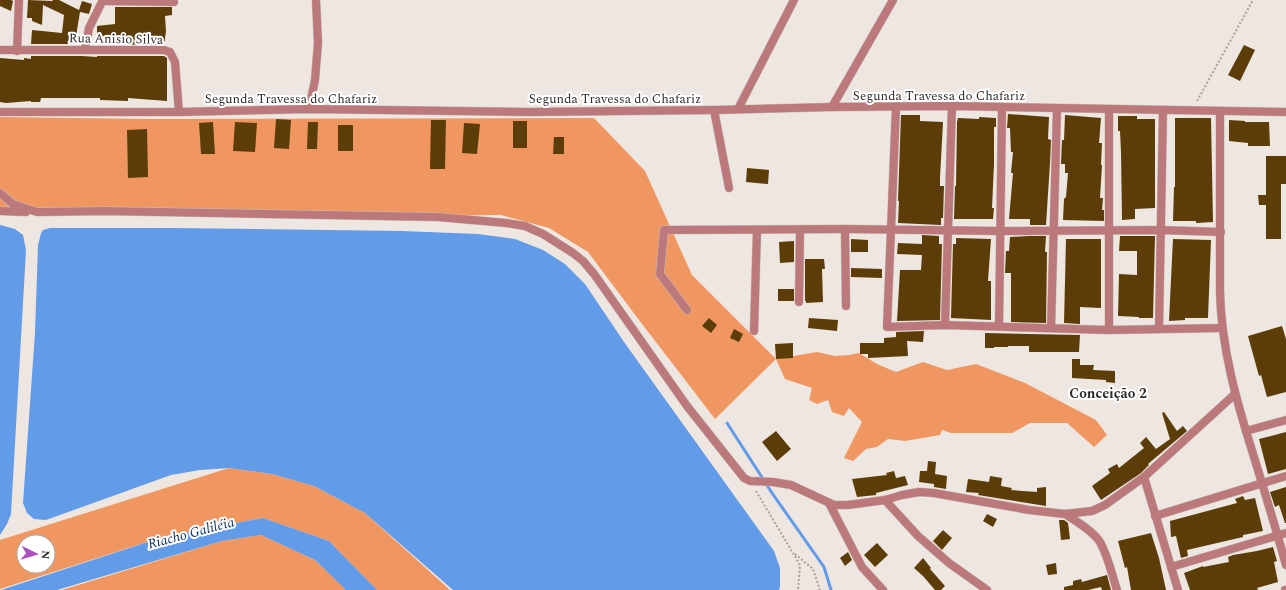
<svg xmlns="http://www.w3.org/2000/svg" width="1286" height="590" font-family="Spectral,serif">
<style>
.forest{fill:#f09761;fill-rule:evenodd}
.water{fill:#629be7}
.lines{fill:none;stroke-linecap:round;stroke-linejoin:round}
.stream{stroke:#629be7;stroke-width:3}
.building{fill:#5c3d08}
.minor-casing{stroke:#c8c1bd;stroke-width:9}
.path{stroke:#a8a29e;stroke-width:2;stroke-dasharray:2 2;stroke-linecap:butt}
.minor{stroke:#bc797b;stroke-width:8}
.labels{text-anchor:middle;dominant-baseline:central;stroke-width:4;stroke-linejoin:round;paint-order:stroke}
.street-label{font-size:13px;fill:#302d2b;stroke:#fff}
.neighbourhood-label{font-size:14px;font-weight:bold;fill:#302d2b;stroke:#fff}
.water-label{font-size:14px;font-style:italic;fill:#0f3566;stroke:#fff}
</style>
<rect width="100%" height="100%" fill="#eee6e1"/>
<g class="forest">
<polygon points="0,117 149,119 594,118 645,171 692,275 776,359 817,352 835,356 849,355 859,353 877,364 896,372 923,362 947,370 976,364 1025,383 1096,420 1107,435 1094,447 1067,423 1030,423 1012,433 951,433 942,430 940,435 905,441 888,439 877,447 866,449 853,461 844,458 862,422 849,408 844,416 832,412 828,400 817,404 809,400 812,388 785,379 776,359 715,419 636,316 588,252 549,228 501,215 383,216 0,211"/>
<path d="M229,468L272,474L314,486L365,513L450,590H377L329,541L263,518L163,537L0,589V540ZM24,542H48V566H24Z"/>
<polygon points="261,535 315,560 347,590 62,590 222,541"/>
</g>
<g class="water">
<polygon points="0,225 15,229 23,235 26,250 11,514 7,524 0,535"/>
<polygon points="50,228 172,228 402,231 478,234 515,239 543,250 565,264 585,284 624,342 774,551 780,568 780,587 779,590 453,590 365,513 314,486 272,474 229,468 200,470 171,475 46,520 34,519 27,513 23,503 35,333 38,245 41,233 43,230"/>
<polygon points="263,518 329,541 377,590 346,590 315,560 261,535 222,541 57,590 1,590 163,537"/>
</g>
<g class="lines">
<polyline class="stream" points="727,423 772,493 824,567 831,590"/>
</g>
<g class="building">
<polygon points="0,0 11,0 13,1 11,11 0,6"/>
<polygon points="28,0 52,1 53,0 59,0 79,10 82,1 92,4 89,14 80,12 77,30 76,44 31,44 32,30 62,33 64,15 43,5 42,25 32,21 32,18 27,18"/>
<polygon points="115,7 172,7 172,15 165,16 166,31 164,45 97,44 97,26 115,24"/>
<polygon points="1244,45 1255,50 1240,81 1228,75"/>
<polygon points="31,56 82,56 97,57 97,56 164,56 167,58 167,101 128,98 128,101 100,100 100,98 41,98 40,102 31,102 31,101 6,103 0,102 0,58 24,60 24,58 31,59"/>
<polygon points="1008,114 1049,117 1048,139 1051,140 1050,163 1046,225 1030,225 1030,219 1009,219 1013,173 1011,173 1013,152 1011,152 1010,128 1007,128"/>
<polygon points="901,115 920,115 920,121 943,122 940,178 940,186 944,186 943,218 941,218 941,225 898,223 899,201 898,201"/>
<polygon points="1065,115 1101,118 1099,143 1102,143 1101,165 1102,165 1100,198 1103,198 1102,210 1104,210 1104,221 1063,220 1064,199 1066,197 1068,173 1065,173 1065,164 1061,164 1062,140 1064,140"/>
<polygon points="1118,116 1137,116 1137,119 1155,119 1155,208 1135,209 1135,219 1122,220 1121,152 1120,131 1118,131"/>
<polygon points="979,117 996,118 996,127 994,127 994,164 992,208 994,208 993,219 954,219 955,186 956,186 957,122 958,118 979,119"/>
<polygon points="1175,118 1211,118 1213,222 1196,223 1196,221 1173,221 1174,187 1175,187"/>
<polygon points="276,119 291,120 289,149 274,148"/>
<polygon points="431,120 446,120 445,169 430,169"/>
<polygon points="1229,120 1245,121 1245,122 1269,122 1270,146 1248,146 1248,143 1229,141"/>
<rect x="513" y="121" width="14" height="27"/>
<polygon points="213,122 215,154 201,154 199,123"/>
<polygon points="235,122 257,123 255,152 233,151"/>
<polygon points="308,122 318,122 317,149 307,149"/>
<polygon points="464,123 480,124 477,154 462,153"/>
<rect x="338" y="125" width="15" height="26"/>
<polygon points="147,129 148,177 128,178 127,130"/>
<polygon points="554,137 564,137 564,154 553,154"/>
<polygon points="1266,156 1286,156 1286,184 1281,184 1281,239 1266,239 1266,205 1259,205 1258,195 1266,195"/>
<polygon points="747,168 769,170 768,184 746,182"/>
<polygon points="922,235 939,236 939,244 942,244 940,320 897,321 900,270 921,270 922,255 897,254 898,243 922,244"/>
<polygon points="1029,236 1046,236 1045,252 1047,252 1046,323 1011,322 1011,273 1005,273 1006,251 1009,251 1010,237"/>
<polygon points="1120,236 1155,236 1153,318 1139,318 1139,317 1118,316 1119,274 1137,275 1137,251 1119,251"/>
<polygon points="956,238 991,239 988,281 991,281 991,320 951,318 953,244 956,244"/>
<polygon points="851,239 868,240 868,252 851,252"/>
<polygon points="1066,239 1101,239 1101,308 1080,307 1080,324 1064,323"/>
<polygon points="1173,239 1211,240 1208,318 1185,318 1185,320 1169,321"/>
<polygon points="794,241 794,262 780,263 779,242"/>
<polygon points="805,259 824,259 825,269 822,269 823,302 806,303 806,301 805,301"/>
<polygon points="851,268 882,269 882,278 851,277"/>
<rect x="778" y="289" width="16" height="12"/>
<polygon points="709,318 717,325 711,333 702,326"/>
<polygon points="809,318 838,320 837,331 808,328"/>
<polygon points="1282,326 1286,339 1286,392 1267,397 1261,375 1259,376 1248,336"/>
<polygon points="734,329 743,334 739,342 730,338"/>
<polygon points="924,331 923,342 907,341 908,356 868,358 868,354 860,354 860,343 884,343 884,338 896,337 896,332"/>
<polygon points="985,333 1080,335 1079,352 1029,352 1029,346 1008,346 1008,347 994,347 994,348 985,348"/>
<polygon points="793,343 793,358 776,359 775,344"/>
<polygon points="1072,359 1080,359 1080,365 1094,365 1093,370 1115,371 1115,383 1106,382 1106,380 1072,378"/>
<polygon points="1164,412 1177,431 1183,426 1187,431 1148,464 1149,465 1141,473 1101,500 1092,486 1110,473 1108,469 1117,464 1119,468 1144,448 1140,443 1146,437 1156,449 1170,439 1162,413"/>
<polygon points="776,431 791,449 777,461 762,442"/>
<polygon points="1286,432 1286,469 1268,474 1259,439"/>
<polygon points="928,461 936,462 935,474 947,476 946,489 934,487 934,484 919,482 920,471 927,471"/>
<polygon points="894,471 896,478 905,476 908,485 876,493 876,495 857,497 852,479 887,475 886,473"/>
<polygon points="990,476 1002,478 1001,486 1012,488 1011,490 1037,492 1037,488 1046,487 1046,506 978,495 979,493 966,492 968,479 989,482"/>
<polygon points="1286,487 1286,523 1285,523 1279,505 1275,507 1270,492"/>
<polygon points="1243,496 1245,500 1255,498 1263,531 1243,535 1243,537 1187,550 1188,556 1181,558 1176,536 1171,537 1170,521 1237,503 1235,499"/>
<polygon points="987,514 997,519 993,527 983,521"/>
<polygon points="1059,520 1064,520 1068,523 1070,539 1061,540"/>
<polygon points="943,530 952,538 942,550 933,541"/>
<polygon points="1151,533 1159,558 1166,590 1131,590 1127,567 1125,568 1118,541"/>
<polygon points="877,543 888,555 875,567 864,555"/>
<polygon points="1273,547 1277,561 1274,562 1278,582 1257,588 1258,590 1190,590 1184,573 1203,566 1203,567 1229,562 1228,557 1233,555 1257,551"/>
<polygon points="848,552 852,560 845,566 840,558"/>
<polygon points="923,558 931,568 930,569 945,586 941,590 935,590 923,576 914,568"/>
<polygon points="1056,563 1057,574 1048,575 1046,565"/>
<polygon points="1107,575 1111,590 1102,590 1101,587 1088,590 1064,590 1064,587 1073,585 1073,581 1081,579 1082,582"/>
</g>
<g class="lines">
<g class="minor-casing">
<g id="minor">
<polyline points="103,1 174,2"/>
<polyline points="0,50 164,50 170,52 175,62 179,112"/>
<polyline points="85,50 89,28 103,0"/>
<polyline points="17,51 19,0"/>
<polyline points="832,107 893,0"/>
<polyline points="896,107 887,327 945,325 1109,330 1109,109"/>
<polyline points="309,109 315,80 318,43 316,0"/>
<polyline points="738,109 794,0"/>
<polyline points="714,110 729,188"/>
<path d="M1220,111V291C1221,348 1237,403 1254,457C1265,493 1276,529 1286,565"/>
<polyline points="0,112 179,112 309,109 530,112 714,110 832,107 952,106 1286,112"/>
<polyline points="0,193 13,204 37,212 105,211 438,217 506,223 525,226 543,234 573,253 583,261 594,274 687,406 744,478 750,481 773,482 791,485 834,505 848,505 885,500 902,495 919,492 934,493 1029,510 1065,514 1092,511 1105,505 1144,477 1235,394"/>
<polyline points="0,211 26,212"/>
<polyline points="845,229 846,306"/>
<polyline points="799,302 800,230"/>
<polyline points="687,310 660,274 664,230 845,229 1000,231 1160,230 1221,232"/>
<polyline points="945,325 952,106"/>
<polyline points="999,326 1002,108"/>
<polyline points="1051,328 1057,109"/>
<polyline points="1159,329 1163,110"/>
<polyline points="1109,330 1222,328"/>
<polyline points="754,331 757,230"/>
<polyline points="1246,431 1286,420"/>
<polyline points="1144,477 1178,590"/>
<polyline points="885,500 918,536 949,563 987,590"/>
<polyline points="829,503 862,567 883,590"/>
<path d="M1065,514C1076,521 1093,531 1100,542C1108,556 1112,575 1117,590"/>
<polyline points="1155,516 1286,476"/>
<polyline points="1171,567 1286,533"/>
<polyline points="1285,590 1286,590"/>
</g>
</g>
<g class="path">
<polyline points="1197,101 1253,0"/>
<polyline points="756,491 800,565 798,590"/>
<polyline points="795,554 813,569 820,590"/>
</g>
<use href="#minor" class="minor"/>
</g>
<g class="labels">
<g class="street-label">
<text transform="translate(116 39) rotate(1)">Rua Anisio Silva</text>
<text x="939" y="96">Segunda Travessa do Chafariz</text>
<text x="291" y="99">Segunda Travessa do Chafariz</text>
<text x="615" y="99">Segunda Travessa do Chafariz</text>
</g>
<g class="neighbourhood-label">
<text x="1108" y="393">Conceição 2</text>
</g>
<g class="water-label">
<text transform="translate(191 533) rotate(-15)">Riacho Galiléia</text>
</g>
</g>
<g transform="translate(36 554) rotate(95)"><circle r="19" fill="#ffffff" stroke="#acabaa"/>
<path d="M0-3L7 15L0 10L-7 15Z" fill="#aa51be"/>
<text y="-6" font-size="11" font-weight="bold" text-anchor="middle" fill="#302d2b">N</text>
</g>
</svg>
